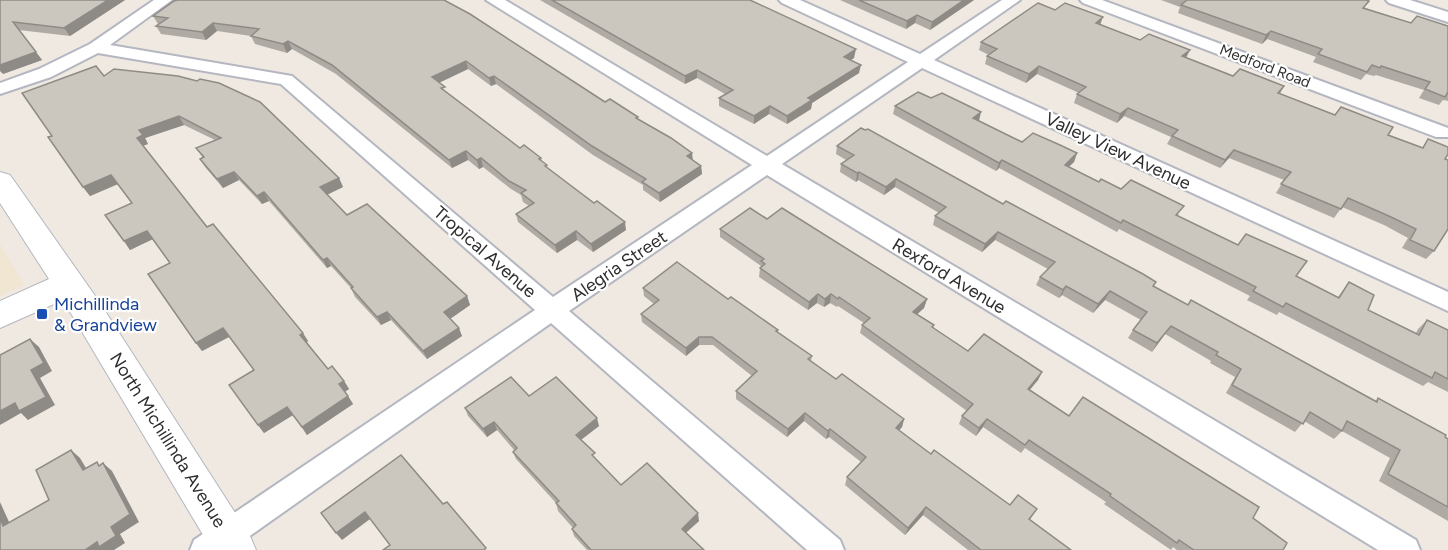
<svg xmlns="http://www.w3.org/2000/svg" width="1448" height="550" font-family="Figtree,sans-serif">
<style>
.education{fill:#f0e6d1}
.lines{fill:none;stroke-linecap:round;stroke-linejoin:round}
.street-casing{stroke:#b4b7c1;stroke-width:4}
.secondary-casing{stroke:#b4b7c1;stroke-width:2}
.street{fill:#fff;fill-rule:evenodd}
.secondary{fill:#fff;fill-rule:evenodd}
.wall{fill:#afaba4}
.shaded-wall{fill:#8e8b86}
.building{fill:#cbc7bf;stroke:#8e8b86;stroke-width:1.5}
.transit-dot{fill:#1a4fb4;stroke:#fff;stroke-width:2}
.labels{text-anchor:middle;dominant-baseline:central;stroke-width:4.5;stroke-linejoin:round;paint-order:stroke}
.far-street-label{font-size:15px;fill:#2e2e2e;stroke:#fff}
.street-label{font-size:18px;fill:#2e2e2e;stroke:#fff}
.transit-label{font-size:18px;fill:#164399;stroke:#fff;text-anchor:start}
</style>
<rect width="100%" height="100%" fill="#efe9e1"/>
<polygon class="education" points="0,244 24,285 0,296"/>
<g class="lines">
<g class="street-casing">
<g id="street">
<polygon points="154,0 172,0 110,45 292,76 553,297 752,165 486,0 505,0 767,156 908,62 782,3 779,0 800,0 920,54 1002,0 1020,0 934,60 1448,292 1448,311 922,68 782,164 1416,540 1420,550 1378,550 767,175 569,311 840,540 844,550 807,550 551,323 230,550 190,550 194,540 535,310 281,84 98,53 51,77 0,94 0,83 39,69 90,44"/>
<polygon points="1080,0 1102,0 1448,128 1448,137 1436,137 1083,3"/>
<polygon points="1386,0 1410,0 1448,12 1448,22 1389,3"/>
</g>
</g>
<g class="secondary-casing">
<polygon id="secondary" points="0,172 10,175 98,300 250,536 256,550 212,550 63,300 0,328 0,301 49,279 0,203"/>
</g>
<use href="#street" class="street"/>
<use href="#secondary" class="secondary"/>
</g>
<g class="wall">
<polygon points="0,0 125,0 70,36 19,30 42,60 3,74"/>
<polygon points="444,0 605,102 638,119 701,166 702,174 660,202 643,190 643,185 593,155 496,84 491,86 468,69 439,83 446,92 520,148 541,158 542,162 548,168 626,230 593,252 577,240 557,253 518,222 516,214 529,206 523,202 521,195 511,189 483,167 479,169 468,160 452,168 336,74 292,49 287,53 255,44 251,36 217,31 206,40 161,34 156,26 159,24 158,24 153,16"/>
<polygon points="540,0 750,0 854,58 851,60 859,73 812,103 811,109 787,124 769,114 754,124 719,106 719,98 725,94 697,78 685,84"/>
<polygon points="840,0 974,0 930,30 915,23 906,29"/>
<polygon points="1161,0 1366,0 1365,8 1411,23 1448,26 1448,101 1443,100 1439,105 1419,98 1424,90 1376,75 1374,76 1366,74 1361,80 1313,62 1316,57 1267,39 1262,44 1178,13 1180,7"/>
<polygon points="1055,10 1100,25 1233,76 1284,86 1280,94 1422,148 1428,139 1445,159 1434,251 1426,259 1402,248 1408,238 1384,225 1342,207 1334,218 1276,193 1284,180 1229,158 1220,168 1167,144 1171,137 1124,116 1117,123 1074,103 1077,94 1079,93 1037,74 1026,83 985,64 987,56 989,55 979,50 981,42"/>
<polygon points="104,76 339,178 343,187 327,195 347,215 467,296 470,305 450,319 462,336 427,359 391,320 381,325 355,297 351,288 331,266 327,268 269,201 262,204 239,180 223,188 205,167 200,159 203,158 196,148 215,140 184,125 145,138 148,144 143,146 207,227 308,341 307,342 328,369 344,381 349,389 345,392 353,404 307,435 293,415 264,433 258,425 254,370 229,337 202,351 196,343 170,263 153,239 130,250 124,241 132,203 118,184 90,196 83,187 52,136"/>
<polygon points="931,98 1022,142 1077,153 1074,162 1069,167 1099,182 1121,189 1179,214 1177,216 1338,297 1349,282 1368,310 1416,333 1418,329 1427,320 1448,330 1448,392 1428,382 1423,386 1279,312 1277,315 1247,300 1250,296 1119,229 1117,232 999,168 996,171 893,114 895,106"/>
<polygon points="837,146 1003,204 1156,282 1153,287 1188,305 1375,401 1378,398 1448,439 1448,521 1379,481 1390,458 1342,431 1334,439 1304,421 1295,432 1226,393 1235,377 1210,363 1211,361 1165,334 1152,352 1128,338 1133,330 1141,320 1105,300 1093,313 1062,295 1059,298 1036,285 1040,277 1048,269 995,240 982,252 933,225 935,216 939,213 895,187 884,195 858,180 856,182 840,172 841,164 846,160 836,154"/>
<polygon points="767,219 927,299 924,308 917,314 934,325 933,328 968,351 1042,372 1038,380 1029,390 1069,416 1253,518 1283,550 1177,550 1173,547 1171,550 1104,504 1106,502 1025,448 1021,453 983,427 976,436 959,424 962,416 967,411 860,333 862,325 864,323 838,306 837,307 830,303 824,307 817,303 808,310 759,277 760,268 761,266 720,237 720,229"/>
<polygon points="643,288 728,299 778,330 778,332 812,356 811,361 836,379 904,419 902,427 899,430 931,454 1010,505 1037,509 1030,520 1071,550 968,550 923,515 905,535 845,485 847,477 861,462 829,437 826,439 804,421 787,437 736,399 736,391 752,376 713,345 699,345 686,356 642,322 641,314 654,304 644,296"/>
<polygon points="529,396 599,426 581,440 596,459 621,485 699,521 686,533 704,550 587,550 574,536 572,529 573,528 558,511 556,503 516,459 513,452 514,450 497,430 487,437 468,416 465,408"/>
</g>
<g class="shaded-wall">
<polygon points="108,0 125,0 70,36 64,28"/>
<polygon points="964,0 974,0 930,30 932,22"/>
<polygon points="917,15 915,23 906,29 907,21"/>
<polygon points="1103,17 1100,25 1096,23"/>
<polygon points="213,23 217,31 206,40 202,32"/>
<polygon points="1271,31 1267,39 1262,44 1266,35"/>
<polygon points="288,41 292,49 287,53 283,44"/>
<polygon points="856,49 854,58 843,65 844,57"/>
<polygon points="1190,50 1186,58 1182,56"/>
<polygon points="36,52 42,60 3,74 0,71 0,65"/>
<polygon points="466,61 468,69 434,85 432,77"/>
<polygon points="861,65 859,73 812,103 811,109 787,124 787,116 808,98"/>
<polygon points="1039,66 1037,74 1026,83 1029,74"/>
<polygon points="697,70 697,78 685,84 685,76"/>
<polygon points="494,76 496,84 491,86 489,78"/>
<polygon points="770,106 769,114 754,124 754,116"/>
<polygon points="1128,108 1124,116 1117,123 1120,114"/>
<polygon points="981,112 979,121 973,118"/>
<polygon points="179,116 184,125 145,138 148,144 142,146 137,138 139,130"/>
<polygon points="1234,150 1229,158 1220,168 1225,160"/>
<polygon points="466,151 468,160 452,168 449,160"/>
<polygon points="692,153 693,161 687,156"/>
<polygon points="1077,153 1074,162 1061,173 1065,165"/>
<polygon points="481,158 483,167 479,169 477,160"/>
<polygon points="1002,160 999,168 996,171 999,163"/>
<polygon points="701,166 702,174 660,202 659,193"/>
<polygon points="234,172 239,180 223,188 217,179"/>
<polygon points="859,172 858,180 856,182 857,173"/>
<polygon points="111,175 118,184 90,196 83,187"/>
<polygon points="339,178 343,187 324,196 320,187"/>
<polygon points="896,179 895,187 884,195 886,187"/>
<polygon points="264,192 269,201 262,204 257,196"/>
<polygon points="625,222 626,230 593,252 591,244"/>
<polygon points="147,231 153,239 130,250 124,241"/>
<polygon points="576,231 577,240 557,253 555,245"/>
<polygon points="998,232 995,240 982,252 985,244"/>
<polygon points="327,258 331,266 327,268 323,260"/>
<polygon points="1066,286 1062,295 1059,298 1063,290"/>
<polygon points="1110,291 1105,300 1093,313 1098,304"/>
<polygon points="818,294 817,303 808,310 809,302"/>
<polygon points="831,294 830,303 824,307 825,299"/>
<polygon points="467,296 470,305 447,321 444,312"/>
<polygon points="927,299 924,308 911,320 913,312"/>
<polygon points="387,312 391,320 381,325 377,317"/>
<polygon points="1171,326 1165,334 1152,352 1157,343"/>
<polygon points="223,328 229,337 202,351 196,343"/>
<polygon points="459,328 462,336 427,359 423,351"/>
<polygon points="303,333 308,341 306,343 300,335"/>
<polygon points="699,337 699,345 686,356 686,348"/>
<polygon points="30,339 39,347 52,371 40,378 55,405 28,420 21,413 0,425 0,411 15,403 31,370"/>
<polygon points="1042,372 1038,380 1024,397 1028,389"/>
<polygon points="344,381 349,389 344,392 339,384"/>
<polygon points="348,396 353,404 307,435 302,427"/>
<polygon points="287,407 293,415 264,433 258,425"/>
<polygon points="805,413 804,421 787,437 788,429"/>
<polygon points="597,418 599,426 578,442 576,435"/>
<polygon points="904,419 902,427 894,436 896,428"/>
<polygon points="987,419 983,427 976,436 979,428"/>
<polygon points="494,422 497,430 487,437 483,429"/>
<polygon points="830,429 829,437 826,439 828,431"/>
<polygon points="71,450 80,458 92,478 83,470"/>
<polygon points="103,463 112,471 139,522 120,534 125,543 114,550 85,550 97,542 111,527"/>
<polygon points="0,502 14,533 3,526 0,518"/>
<polygon points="926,507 923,515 905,535 908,528"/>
<polygon points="365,512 370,519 342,540 336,533"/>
<polygon points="698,513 699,521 682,536 682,529"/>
</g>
<g class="building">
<polygon points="0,0 108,0 64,28 13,22 36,52 0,65"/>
<polygon points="177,0 444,0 470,14 605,102 610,99 638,117 636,118 671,138 692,153 687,156 701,166 659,193 642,182 646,179 592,146 494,76 489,78 466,61 432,77 445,87 441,88 520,148 524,145 541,158 539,159 547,165 545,166 594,203 597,201 625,222 591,244 576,231 555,245 516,214 534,203 521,193 526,190 509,181 481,158 477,160 466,151 449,160 332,65 288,41 283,44 251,36 259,29 213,23 202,32 156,26 168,18 153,16 174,1"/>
<polygon points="552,0 750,0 856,49 844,57 861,65 808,98 812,100 787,116 770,106 754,116 719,98 733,90 697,70 685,76"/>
<polygon points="859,0 964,0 932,22 917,15 907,21"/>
<polygon points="1187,0 1366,0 1369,1 1363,8 1411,23 1417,16 1448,26 1448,92 1445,97 1425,89 1430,82 1381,66 1380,68 1372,65 1367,72 1318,54 1322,49 1271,31 1266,35 1181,5"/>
<polygon points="1038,3 1055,10 1065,3 1103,17 1096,23 1140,40 1149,34 1190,50 1182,56 1233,76 1240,69 1284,86 1278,93 1335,115 1341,107 1393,127 1388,135 1423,148 1428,139 1448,147 1448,154 1445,159 1448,160 1448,229 1434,251 1410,240 1416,229 1391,217 1348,198 1341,209 1281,184 1291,172 1234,150 1225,160 1172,136 1178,130 1128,108 1120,114 1077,94 1086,87 1039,66 1029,74 987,56 997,49 981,42"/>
<polygon points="96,66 104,76 114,69 178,76 197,81 200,79 219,83 260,102 339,178 320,187 347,215 367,204 467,296 444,312 459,328 423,351 387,312 377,317 351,288 353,287 327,258 323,260 264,192 257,196 234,172 217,179 200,159 204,157 196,148 221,138 179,116 139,130 143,135 137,138 207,227 213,224 303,333 300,335 328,369 332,366 344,381 339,384 348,396 302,427 287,407 258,425 229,385 254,370 223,328 196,343 148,274 170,263 147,231 124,241 105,215 132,203 111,175 83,187 48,137 52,136 22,93"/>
<polygon points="918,92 931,98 942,93 981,112 973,118 1022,142 1033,133 1060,145 1077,153 1065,165 1099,182 1101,179 1121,189 1131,180 1184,206 1176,215 1238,245 1246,234 1307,261 1296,276 1339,298 1349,282 1374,295 1368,310 1419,335 1427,320 1448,330 1448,379 1435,372 1432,378 1286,303 1283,307 1253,291 1256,287 1123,220 1121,223 1002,160 999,163 895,106"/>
<polygon points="861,128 865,130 868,129 1003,204 1006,201 1143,274 1156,282 1153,286 1188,305 1191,300 1377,402 1378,398 1446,435 1445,437 1448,439 1448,507 1388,474 1400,450 1347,421 1342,431 1310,412 1303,424 1232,385 1241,369 1216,355 1218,352 1171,326 1157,343 1133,330 1147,312 1110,291 1098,304 1066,286 1063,290 1040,277 1055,262 998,232 985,244 935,216 946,207 896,179 886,187 859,172 857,173 841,164 854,155 837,146"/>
<polygon points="750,208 767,219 782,208 927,299 913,312 934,325 932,327 968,351 984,334 1042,372 1028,389 1069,416 1083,397 1259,507 1253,518 1287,543 1283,550 1194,550 1179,540 1177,543 1110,496 1111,494 1029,440 1025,445 987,419 979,428 962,416 973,404 862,325 870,318 839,297 838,299 831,294 825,299 818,294 809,302 760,268 765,264 761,261 764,259 720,229"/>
<polygon points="677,262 728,299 731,297 778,330 776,331 812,356 808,359 836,379 842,374 904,419 896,428 931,454 934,450 1010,505 1018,495 1037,509 1029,519 1071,550 981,550 926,507 908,528 847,477 866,457 830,429 828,431 805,413 788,429 736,391 757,371 712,337 699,337 686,348 641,314 659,300 643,288"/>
<polygon points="30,339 44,363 31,370 46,397 19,411 15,403 0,411 0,355"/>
<polygon points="511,377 529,396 556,377 597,418 576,435 595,453 592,455 621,485 647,463 698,513 682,529 704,550 591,550 572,529 576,525 556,503 559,501 513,452 517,448 494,422 483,429 465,408"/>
<polygon points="71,450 83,470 97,462 99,466 103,463 130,514 111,527 116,536 99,547 97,542 85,550 0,550 0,518 3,526 49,500 36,470"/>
<polygon points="401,455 443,504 447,502 486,548 484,550 383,550 390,545 365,512 336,533 321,513"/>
</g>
<rect class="transit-dot" x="36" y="308" width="12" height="12" rx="3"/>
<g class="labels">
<g class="far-street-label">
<text transform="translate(1265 66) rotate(21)">Medford Road</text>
</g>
<g class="street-label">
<text transform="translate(1118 151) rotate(25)">Valley View Avenue</text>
<text transform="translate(485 252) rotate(41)">Tropical Avenue</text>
<text transform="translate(619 266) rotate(-34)">Alegria Street</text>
<text transform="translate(949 276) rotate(31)">Rexford Avenue</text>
<text transform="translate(168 440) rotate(58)">North Michillinda Avenue</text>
</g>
<g class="transit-label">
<text x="54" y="304">Michillinda<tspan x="54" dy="21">&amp; Grandview</tspan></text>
</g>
</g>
</svg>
